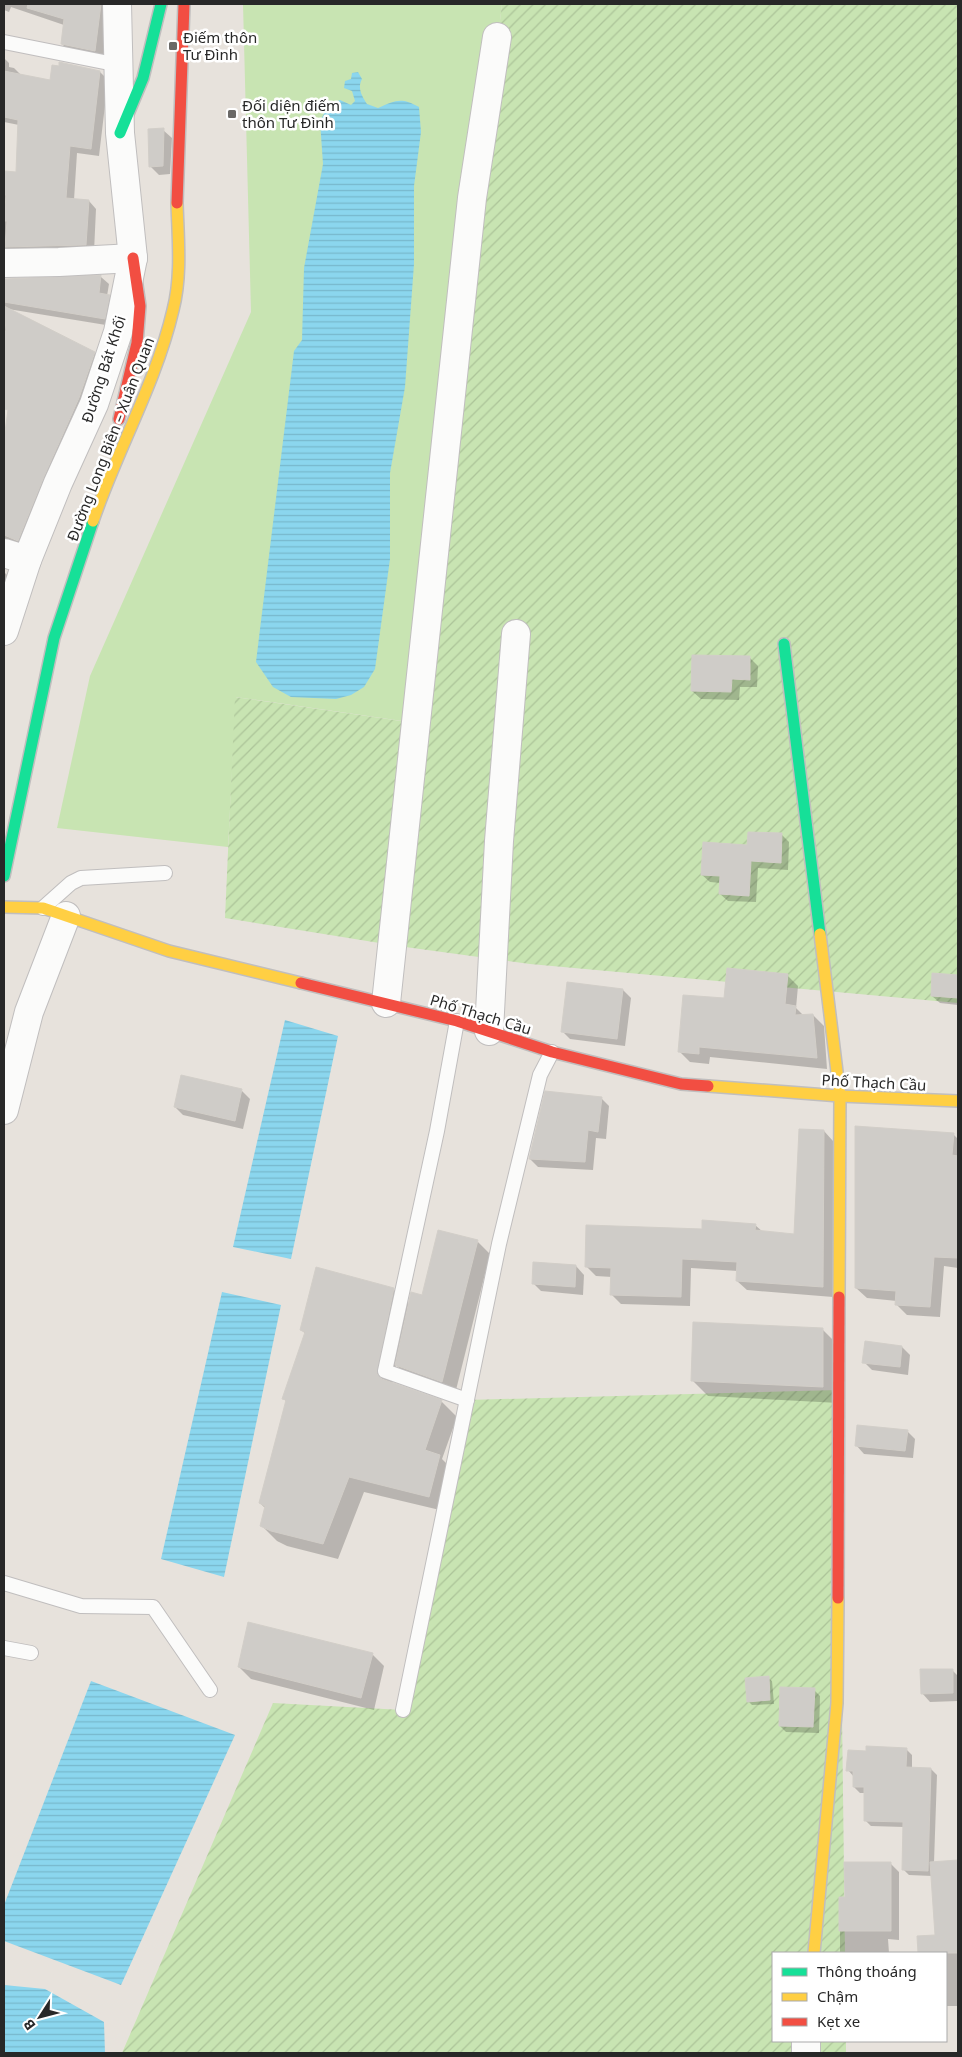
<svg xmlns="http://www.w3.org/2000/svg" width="962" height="2057" font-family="'Noto Sans',sans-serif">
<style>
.grass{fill:#c8e4b2}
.garden{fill:url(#garden-furrows)}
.water{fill:url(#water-rules)}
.shadow{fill:#0003}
.building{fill:#cfccc8;stroke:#d2cec8}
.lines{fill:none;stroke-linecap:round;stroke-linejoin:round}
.lane-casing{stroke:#c0bebe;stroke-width:16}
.street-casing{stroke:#c0bebe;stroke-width:30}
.fast-casing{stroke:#c0bebe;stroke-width:14}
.slow-casing{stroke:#c0bebe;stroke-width:14}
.jam-casing{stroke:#c0bebe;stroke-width:14}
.lane{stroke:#fbfbfa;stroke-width:14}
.street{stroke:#fbfbfa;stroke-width:28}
.fast{stroke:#16e098;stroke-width:11}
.slow{stroke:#ffcf43;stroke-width:11}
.jam{stroke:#f24e42;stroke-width:11}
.poi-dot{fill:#6b6967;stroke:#fff;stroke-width:2}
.labels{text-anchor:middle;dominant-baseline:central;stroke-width:5;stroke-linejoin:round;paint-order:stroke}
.poi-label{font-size:15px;fill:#282828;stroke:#fff;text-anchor:start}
.street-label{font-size:15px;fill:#282828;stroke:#fff}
</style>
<defs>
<pattern id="garden-furrows" width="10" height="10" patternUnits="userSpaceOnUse" patternTransform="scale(1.25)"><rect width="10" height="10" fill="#c8e4b2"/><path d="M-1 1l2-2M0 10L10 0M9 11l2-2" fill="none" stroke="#acc499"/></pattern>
<pattern id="water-rules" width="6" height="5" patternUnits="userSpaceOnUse" patternTransform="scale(1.25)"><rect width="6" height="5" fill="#8bd6ee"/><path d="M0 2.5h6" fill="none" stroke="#78b8cc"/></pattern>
</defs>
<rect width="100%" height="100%" fill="#e7e2dc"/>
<polygon class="grass" points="243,4 502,4 416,723 236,697 228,847 57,828 90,676 251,312"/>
<g class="garden">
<polygon points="502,4 958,4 958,1003 530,964 398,946 225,918 235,697 415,723"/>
<polygon points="838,1390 845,1953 773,1953 773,2041 846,2041 846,2053 122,2053 273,1703 403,1710 467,1400"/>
</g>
<g class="water">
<path d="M358,72L362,79C357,88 362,96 367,104L378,108C396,100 401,97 419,107L421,132L414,186V264L405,387L390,473V559L375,669L364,687L351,695L336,699L291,697L273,687L256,662L294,351L302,340L304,268L323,164L320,121L328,106L340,100L351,105L355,101L352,91L344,88L345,81L351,79L352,73Z"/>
<polygon points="285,1020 338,1036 291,1259 233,1247"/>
<polygon points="222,1292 281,1305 224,1577 161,1559"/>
<polygon points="91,1681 235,1735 121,1985 4,1941 4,1905"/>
<polygon points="4,1985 45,1989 104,2022 105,2053 4,2053"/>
</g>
<g class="shadow">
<polygon points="4,4 107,4 108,21 103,59 71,53 62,44 64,25 11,7 9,12 4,10"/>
<polygon points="4,58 9,63 9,67 14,68 22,76 52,81 100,72 108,80 99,156 77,153 74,200 89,201 96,209 94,252 4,257 4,172 18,173 19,125 4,122"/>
<polygon points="163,130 172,138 170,174 159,175 150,166"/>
<polygon points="101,277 109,284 107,296 117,304 112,326 8,309 94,353 102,361 26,548 4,548 4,451 18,345 4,380 4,280"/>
<polygon points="4,572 10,578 4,605"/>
<polygon points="750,658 758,666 757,687 740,687 739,700 701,699 692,691"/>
<polygon points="781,834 789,842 788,870 758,868 756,902 728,901 720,894 721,883 710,882 702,875 748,846"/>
<polygon points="787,975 798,986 796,1008 804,1016 813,1015 824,1026 827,1069 710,1057 709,1064 690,1062 679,1051 726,1000"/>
<polygon points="933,975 958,976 958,1005 940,1003 932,996"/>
<polygon points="623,990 631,998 625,1046 570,1039 562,1031"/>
<polygon points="241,1090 250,1099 243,1129 183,1115 175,1107"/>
<polygon points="601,1098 609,1106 606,1139 596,1138 593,1170 538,1167 530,1159"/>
<polygon points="824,1131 833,1141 833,1297 747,1290 737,1281 738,1271 691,1268 690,1306 621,1304 611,1294 612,1277 596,1276 586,1266 703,1230 755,1225 763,1232 795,1235"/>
<polygon points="953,1134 958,1139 958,1268 944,1266 940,1317 907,1315 896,1304 897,1301 867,1298 856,1288"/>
<polygon points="477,1241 490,1254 455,1394 409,1377 396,1365 392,1384 441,1401 457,1417 442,1459 455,1472 444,1511 364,1492 338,1559 287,1546 277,1541 261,1525 265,1508 260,1503 287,1402 283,1398 306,1334 301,1330 393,1289 410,1305 422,1296"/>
<polygon points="576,1266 584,1275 583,1295 541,1291 533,1283"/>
<polygon points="823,1330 839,1346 839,1403 708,1396 692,1380"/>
<polygon points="902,1347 910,1355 908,1375 872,1370 864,1362"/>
<polygon points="907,1431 915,1439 913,1458 864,1454 856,1445"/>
<polygon points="372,1654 384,1666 374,1710 251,1679 239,1667"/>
<polygon points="952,1670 958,1676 958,1701 930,1702 922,1693"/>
<polygon points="768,1678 772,1681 774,1704 752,1705 748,1701"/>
<polygon points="814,1690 820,1696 819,1733 786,1732 780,1726"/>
<polygon points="906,1749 912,1755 912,1769 931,1769 937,1775 934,1863 958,1861 958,2006 946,2006 946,1953 919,1953 918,1937 936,1936 932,1876 909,1875 903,1869 904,1827 871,1826 865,1820 866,1793 860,1793 854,1787 854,1777 848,1770 867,1752"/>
<polygon points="890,1863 899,1872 899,1940 888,1939 889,1953 840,1953 840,1898 846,1898"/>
</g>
<g class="building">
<polygon points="28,4 101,4 95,51 61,44 64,19 27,8"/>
<polygon points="59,62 100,71 91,149 70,146 66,198 89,200 86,245 5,247 7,221 4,221 6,195 4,195 4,171 16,172 18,120 4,117 4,71 50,80 52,65 59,66"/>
<polygon points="164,128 163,166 149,167 148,129"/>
<polygon points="101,275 99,293 110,295 105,319 4,302 4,279"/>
<polygon points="4,306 95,352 79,398 44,477 18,541 4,535 4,439 8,410 4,409 4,331 6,331"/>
<polygon points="692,655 750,656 750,680 732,679 731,692 691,691"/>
<polygon points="748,832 782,833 781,863 751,861 749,896 719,894 720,876 701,875 703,842 747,845"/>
<polygon points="727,968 788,974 785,1004 796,1006 795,1015 813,1014 817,1058 699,1047 699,1054 678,1052 683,995 724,998"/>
<polygon points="932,973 958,975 958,998 931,996"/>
<polygon points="567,982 623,989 617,1039 561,1032"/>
<polygon points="181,1075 242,1089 235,1121 174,1107"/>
<polygon points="545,1091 602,1097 598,1132 588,1130 585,1162 529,1159"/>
<polygon points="855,1126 954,1133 952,1155 958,1156 958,1258 934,1257 930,1307 895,1305 896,1291 855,1288"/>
<polygon points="799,1129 824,1130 823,1287 736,1281 737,1262 682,1259 681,1297 610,1295 611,1268 585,1267 586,1225 702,1229 702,1220 756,1224 755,1230 794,1234"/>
<polygon points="438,1230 478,1240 442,1382 395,1365 411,1292 422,1295"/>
<polygon points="533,1262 576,1265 575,1287 532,1284"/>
<polygon points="316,1267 394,1288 377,1374 382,1379 442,1400 425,1450 440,1455 429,1497 349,1477 323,1544 271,1531 260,1526 265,1506 259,1503 286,1400 282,1399 305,1332 300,1330"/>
<polygon points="693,1322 823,1328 823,1387 691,1381"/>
<polygon points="865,1341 902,1346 900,1367 862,1363"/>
<polygon points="857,1425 908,1430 905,1451 855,1446"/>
<polygon points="248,1622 373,1653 361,1698 238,1667"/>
<polygon points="920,1669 953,1669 953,1693 921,1694"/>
<polygon points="769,1676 770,1700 747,1702 745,1678"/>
<polygon points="780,1687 815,1688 813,1727 779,1726"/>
<polygon points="866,1746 907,1748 906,1767 931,1768 928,1871 902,1870 903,1822 864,1821 864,1787 853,1787 853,1771 846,1771 848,1750 866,1751"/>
<polygon points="958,1860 958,1953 918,1953 917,1936 935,1935 930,1862"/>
<polygon points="844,1862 891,1862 891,1931 839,1931 839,1897 845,1897"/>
</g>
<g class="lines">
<g class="lane-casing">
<g id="lane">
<polyline points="4,42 119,65"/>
<polyline points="43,908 71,883 81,878 165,873"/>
<polyline points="457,1021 437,1131 385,1371 467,1400"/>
<polyline points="4,1583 81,1606 153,1607 210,1690"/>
<polyline points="4,1648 31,1653"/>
<polyline points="403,1710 499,1244 540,1075 552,1052"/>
</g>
</g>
<g class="street-casing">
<g id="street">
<polyline points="4,263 59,262 133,258"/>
<polyline points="4,553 27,560"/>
<polyline points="4,631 27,560 58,483 94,404 118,332 133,258 120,133 117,4"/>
<polyline points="386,1003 472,198 497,37"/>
<polyline points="489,1031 499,841 516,634"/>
<polyline points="4,1110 29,1012 66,916"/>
<polyline points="806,2053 806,2041"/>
</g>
</g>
<g class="fast-casing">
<g id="fast">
<polyline points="120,133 143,78 161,4"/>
<polyline points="784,644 820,934"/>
<polyline points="4,876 54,638 93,521"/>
</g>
</g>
<g class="slow-casing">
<g id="slow">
<path d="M93,521C117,450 156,383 173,310C182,275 178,238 177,203"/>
<polyline points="4,907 43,908 169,951 301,983"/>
<polyline points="820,934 840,1096 839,1297"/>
<polyline points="708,1086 840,1096 958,1101"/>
<polyline points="814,1953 837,1703 838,1598"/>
</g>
</g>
<g class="jam-casing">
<g id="jam">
<polyline points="177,203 184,4"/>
<polyline points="119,419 137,343 140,306 133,258"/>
<polyline points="301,983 457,1021 552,1052 681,1084 708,1086"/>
<polyline points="838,1598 839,1297"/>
</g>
</g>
<use href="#lane" class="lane"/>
<use href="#street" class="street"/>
<use href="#fast" class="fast"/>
<use href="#slow" class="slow"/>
<use href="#jam" class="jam"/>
</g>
<g class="poi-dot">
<rect x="168" y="41" width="10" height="10" rx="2.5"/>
<rect x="227" y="109" width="10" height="10" rx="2.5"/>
</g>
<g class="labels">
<g class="poi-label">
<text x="183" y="37">Điếm thôn<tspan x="183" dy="17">Tư Đình</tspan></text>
<text x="242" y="105">Đối diện điếm<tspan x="242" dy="17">thôn Tư Đình</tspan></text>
</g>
<g class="street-label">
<text transform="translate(103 369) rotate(-72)">Đường Bát Khối</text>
<text transform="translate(110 439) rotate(-69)">Đường Long Biên – Xuân Quan</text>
<text transform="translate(481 1014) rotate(17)">Phố Thạch Cầu</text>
<text transform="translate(874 1082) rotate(3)">Phố Thạch Cầu</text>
</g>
</g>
<rect width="962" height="2057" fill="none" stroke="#282828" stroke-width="10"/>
<rect x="772" y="1952" width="175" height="90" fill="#ffffff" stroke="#a9a9a9"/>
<rect x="782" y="1968" width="25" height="8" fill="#16e098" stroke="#a9a9a9"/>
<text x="817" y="1977" font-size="15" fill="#282828">Thông thoáng</text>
<rect x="782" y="1993" width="25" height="8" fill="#ffcf43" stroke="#a9a9a9"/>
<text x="817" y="2002" font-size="15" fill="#282828">Chậm</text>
<rect x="782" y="2018" width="25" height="8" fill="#f24e42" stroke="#a9a9a9"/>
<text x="817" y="2027" font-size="15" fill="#282828">Kẹt xe</text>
<g transform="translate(40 2017) rotate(234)" stroke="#ffffff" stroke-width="4" paint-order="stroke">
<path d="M0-4L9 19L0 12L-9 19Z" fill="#282828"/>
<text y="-8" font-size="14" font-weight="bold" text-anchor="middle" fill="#282828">B</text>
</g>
</svg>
